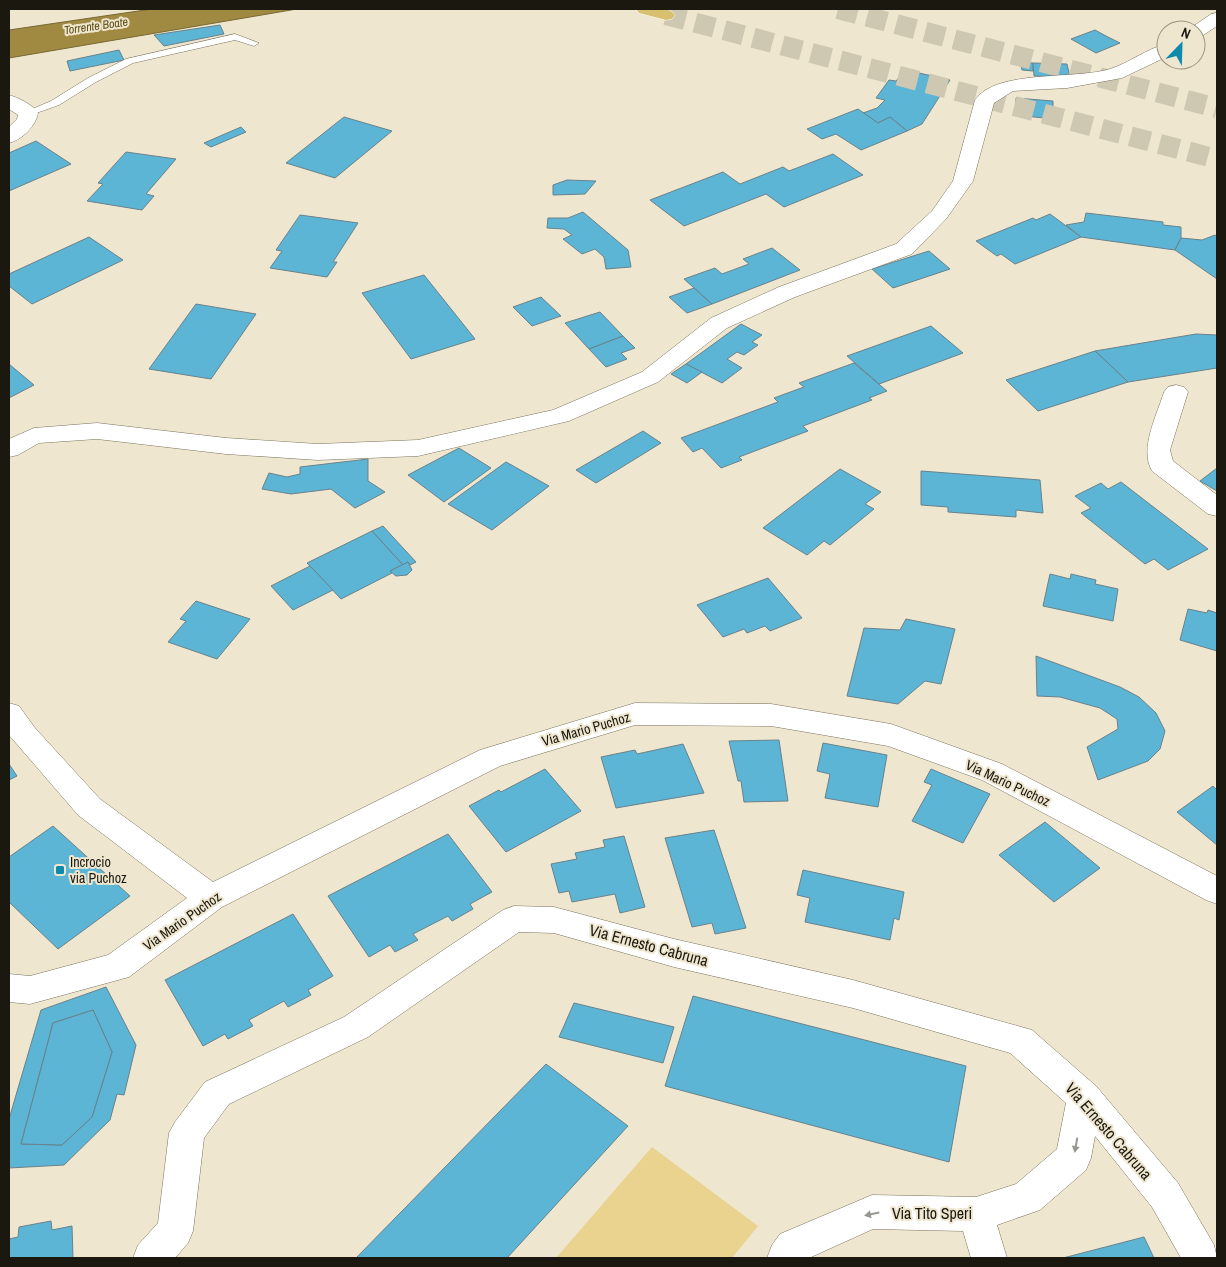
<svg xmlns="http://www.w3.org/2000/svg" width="1226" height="1267" font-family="'Archivo Narrow',sans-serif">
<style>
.green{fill:#ead38e}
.water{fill:#a08a42;stroke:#786833}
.building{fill:#5db5d5;stroke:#68828c;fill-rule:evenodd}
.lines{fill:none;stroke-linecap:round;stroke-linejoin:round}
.motorway-tunnel{stroke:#cec7b2;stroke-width:20;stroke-dasharray:20 10;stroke-linecap:butt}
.service-casing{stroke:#7a735e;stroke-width:1}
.minor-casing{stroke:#7a735e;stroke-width:1}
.tertiary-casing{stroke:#7a735e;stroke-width:1}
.motorway-casing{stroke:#fff;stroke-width:1}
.service{fill:#fff;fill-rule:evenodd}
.minor{fill:#fff;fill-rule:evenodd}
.tertiary{fill:#fff;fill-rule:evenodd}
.motorway{fill:#d9c06f;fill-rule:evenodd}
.oneway{fill:#989793}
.poi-dot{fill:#0d8aac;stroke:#eee6ce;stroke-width:2}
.labels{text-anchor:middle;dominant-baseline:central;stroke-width:4;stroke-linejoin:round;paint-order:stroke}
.far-water-label{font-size:12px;font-style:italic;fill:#5e4d16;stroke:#eee6ce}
.street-label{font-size:14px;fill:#1b1810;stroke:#eee6ce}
.poi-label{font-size:14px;fill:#1b1810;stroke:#eee6ce;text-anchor:start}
.near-street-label{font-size:16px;fill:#1b1810;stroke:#eee6ce}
</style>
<rect width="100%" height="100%" fill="#eee6ce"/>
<polygon class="green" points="652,1147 758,1226 732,1258 556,1258"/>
<polygon class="water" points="152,9 297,9 9,58 9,30"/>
<g class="building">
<polygon points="220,25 224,34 164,46 154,35"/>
<polygon points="1095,30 1106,36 1120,43 1096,53 1071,39"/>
<polygon points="119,50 124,60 70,71 67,61"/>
<polygon points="1020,62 1033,63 1033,71 1022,70"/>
<polygon points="1033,63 1067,64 1070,77 1034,76"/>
<polygon points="919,73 950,80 922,124 907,131 890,117 878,123 863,113 877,108 885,100 876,98 889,80 896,81 901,75 916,78"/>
<polygon points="1016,98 1053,101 1053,119 1016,115"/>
<polygon points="858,109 878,123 890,117 907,131 861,150 836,134 822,139 807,129"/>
<polygon points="344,117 392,131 335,178 286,163"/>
<polygon points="241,127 246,132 211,147 204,143"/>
<polygon points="36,141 71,164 9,191 9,153"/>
<polygon points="126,152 176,159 146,194 154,196 142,210 87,201 103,184 98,183"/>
<polygon points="833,154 863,175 784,207 766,194 684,226 650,200 723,172 740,184 783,167 789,171"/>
<polygon points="567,180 596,181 585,194 553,195 553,185"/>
<polygon points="583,212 628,250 631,267 606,269 604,257 595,249 582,254 563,239 572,235 564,229 547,228 548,218 568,218"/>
<polygon points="1086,213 1163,222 1163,225 1181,227 1181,238 1175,250 1081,237 1066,225 1084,222"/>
<polygon points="1050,214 1081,237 1015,264 1001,254 997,256 976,241 1033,218 1036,220"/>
<polygon points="300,215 358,223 333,262 337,262 327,277 270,268 282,251 276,250"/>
<polygon points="1215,235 1217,237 1217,279 1175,250 1181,238 1202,240"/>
<polygon points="89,237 123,260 32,304 9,286 9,274"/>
<polygon points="772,248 800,270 712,304 684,279 715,268 722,274 749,264 743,259"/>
<polygon points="929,251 950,269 893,288 872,269"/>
<polygon points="424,275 475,339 411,359 362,293"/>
<polygon points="694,288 712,304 687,313 669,297"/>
<polygon points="541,297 561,316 532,326 513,307"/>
<polygon points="196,304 256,314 211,379 149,369"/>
<polygon points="600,312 623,336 589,349 565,323"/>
<polygon points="741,324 762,335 752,342 758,345 744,355 737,352 727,359 742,368 722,383 686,364"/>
<polygon points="931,326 963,353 879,384 847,356"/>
<polygon points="1196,334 1217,335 1217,368 1128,382 1095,351"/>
<polygon points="623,336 635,348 621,353 627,359 606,367 589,349"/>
<polygon points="1095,351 1128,382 1038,411 1006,380"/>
<polygon points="854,363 887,391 869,398 872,400 803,426 808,431 739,457 742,460 721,468 702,448 693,452 681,438 778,402 774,398 804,387 799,383"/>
<polygon points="9,364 34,385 9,398"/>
<polygon points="686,364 702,372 687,383 671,374"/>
<polygon points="643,431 661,443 596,483 576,470"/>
<polygon points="459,448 491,468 444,502 408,475"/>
<polygon points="368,459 368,481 385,492 355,508 331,489 291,494 262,489 269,473 287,477 300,474 300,467"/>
<polygon points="506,462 549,486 492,530 448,504"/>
<polygon points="1217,468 1217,491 1200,481"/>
<polygon points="840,469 881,492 865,504 874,509 830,545 824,541 807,555 763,528"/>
<polygon points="921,471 1040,480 1043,513 1016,510 1016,517 948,512 948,507 921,505"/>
<polygon points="1121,482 1208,549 1168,570 1154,559 1145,564 1081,513 1091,508 1075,496 1101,483 1108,489"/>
<polygon points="383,526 392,536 416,562 410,565 408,562 403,565 372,531"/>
<polygon points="372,531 403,565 390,571 392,573 341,599 307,563"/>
<polygon points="408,562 412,570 407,575 396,576 390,571"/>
<polygon points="310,566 333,590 293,610 271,586"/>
<polygon points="1050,574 1070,579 1071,574 1096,580 1095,584 1118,589 1113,621 1043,606"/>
<polygon points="768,578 802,618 770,631 765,626 747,633 744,629 723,637 697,605"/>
<polygon points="196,601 250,619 217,659 168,642 186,621 180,619"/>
<polygon points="1188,609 1207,613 1208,610 1217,613 1217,651 1180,640"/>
<polygon points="906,619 955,629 941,684 925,681 898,704 847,696 864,628 900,630"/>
<polygon points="1036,656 1120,687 1139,697 1156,713 1165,731 1160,749 1148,761 1098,780 1087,747 1118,729 1117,719 1100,708 1060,697 1037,696"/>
<polygon points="779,740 788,801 744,802 741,781 738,781 729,741"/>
<polygon points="823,743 887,755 878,807 825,798 830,774 817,771"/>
<polygon points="683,744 704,793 616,808 601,757 635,750 637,754"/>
<polygon points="9,764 17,776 9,780"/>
<polygon points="545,769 581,811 506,852 469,806 499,790 501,792"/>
<polygon points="931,769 990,794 963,843 912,821 932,785 924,782"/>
<polygon points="1213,786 1217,790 1217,845 1177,812"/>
<polygon points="1045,822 1100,868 1054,902 999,855"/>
<polygon points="53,826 130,896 58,949 9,902 9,857"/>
<polygon points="714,830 746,928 715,934 712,923 692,927 665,838"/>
<polygon points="448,834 492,892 470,904 473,909 452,921 448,916 413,934 418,940 395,952 390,945 369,957 328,896"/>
<polygon points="624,836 645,907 620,913 615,894 572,902 569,891 559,893 551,864 577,859 575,853 605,847 603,840"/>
<polygon points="803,870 904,892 899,920 894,918 890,940 805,922 810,898 797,895"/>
<polygon points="293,914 333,976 308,990 311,995 288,1007 284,1001 249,1020 253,1026 228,1039 225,1034 203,1046 165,980"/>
<path d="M106,987L136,1045L124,1095L117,1094L110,1120L64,1165L9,1168V1119L41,1010ZM93,1010L112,1052L92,1117L62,1145L21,1144L53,1023Z"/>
<polygon points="693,996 966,1066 949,1162 665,1086"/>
<polygon points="574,1003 674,1027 663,1063 559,1037"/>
<polygon points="93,1010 112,1052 92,1117 62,1145 21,1144 53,1023"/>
<polygon points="546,1064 628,1126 507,1258 356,1258"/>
<polygon points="51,1221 52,1230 72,1226 73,1258 9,1258 9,1239 18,1237 19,1227"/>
<polygon points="1144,1237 1154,1258 1063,1258"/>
</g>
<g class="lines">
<g class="motorway-tunnel">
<polyline points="838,9 1217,108"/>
<polyline points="666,15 1217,159"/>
</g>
<g class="service-casing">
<polygon id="service" points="235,34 259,43 254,46 235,40 133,63 96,82 59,105 28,116 23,113 51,101 88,78 126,59"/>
</g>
<g class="minor-casing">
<g id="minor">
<path d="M9,95C19,98 32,104 38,113C36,126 22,140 9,143V127L17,119L18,115L9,109Z"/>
<path d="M1176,385L1184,387L1188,392L1170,450L1173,461L1217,495V516L1208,514L1152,471C1139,449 1157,415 1164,392L1168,387Z"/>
<polygon points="514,906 554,907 674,939 853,980 1032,1030 1096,1086 1178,1183 1214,1245 1217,1258 1181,1258 1152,1207 1095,1136 1091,1158 1086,1170 1040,1210 997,1225 1007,1258 971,1258 963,1231 873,1229 809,1258 767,1258 772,1245 780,1234 872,1195 976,1197 1016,1184 1057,1149 1066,1103 1010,1053 853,1008 674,967 554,933 519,932 368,1037 229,1104 204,1138 193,1231 188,1243 175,1258 133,1258 138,1245 158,1223 169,1133 175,1122 205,1082 344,1017 503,910"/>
</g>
</g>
<g class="tertiary-casing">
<g id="tertiary">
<polygon points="1217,13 1217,26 1202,36 1196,37 1196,30 1188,30 1211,14"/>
<path d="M1166,44V57L1122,78L1067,88L1013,91L994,103L973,181L946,219L912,254L795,297L727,328L658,382L569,421L418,456L318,460L226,454L97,439L39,443L18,455L9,457V439L34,428L97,423L226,438L318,444L418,440L553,410L642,372L711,318L779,287L896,244L932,211L953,181L975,100C996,69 1075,80 1110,69C1129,63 1146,49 1166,44Z"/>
<polygon points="9,703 19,706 35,728 100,799 213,882 480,750 635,703 771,704 891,724 1002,764 1217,876 1217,904 1206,900 982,780 888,746 771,726 635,725 500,766 222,907 129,977 30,1004 9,1002 9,974 30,976 108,955 187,898 78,815 9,735"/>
</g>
</g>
<g class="motorway-casing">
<path id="motorway" d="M636,9C647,8 668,5 675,15L672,19L666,20L639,13Z"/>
</g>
<use href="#service" class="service"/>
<use href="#minor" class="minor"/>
<use href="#tertiary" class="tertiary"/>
<use href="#motorway" class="motorway"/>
</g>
<defs><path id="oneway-solid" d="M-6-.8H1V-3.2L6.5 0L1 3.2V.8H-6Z" transform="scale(1.25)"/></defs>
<g class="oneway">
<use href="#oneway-solid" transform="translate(1076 1145) rotate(100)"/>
<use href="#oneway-solid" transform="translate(872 1214) rotate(168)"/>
</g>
<rect class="poi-dot" x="55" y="865" width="10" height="10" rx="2.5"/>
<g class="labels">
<g class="far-water-label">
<text transform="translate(96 26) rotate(-8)">Torrente Boate</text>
</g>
<g class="street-label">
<text transform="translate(586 729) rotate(-16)">Via Mario Puchoz</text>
<text transform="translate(1008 783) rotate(25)">Via Mario Puchoz</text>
<text transform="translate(182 921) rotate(-35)">Via Mario Puchoz</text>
</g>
<g class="poi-label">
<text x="70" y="862">Incrocio<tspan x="70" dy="16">via Puchoz</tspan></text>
</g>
<g class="near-street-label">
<text transform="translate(649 945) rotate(15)">Via Ernesto Cabruna</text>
<text transform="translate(1109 1131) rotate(49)">Via Ernesto Cabruna</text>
<text x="932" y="1213">Via Tito Speri</text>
</g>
</g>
<rect width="1226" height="1267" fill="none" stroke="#1b1810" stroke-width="20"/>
<g transform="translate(1181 45) rotate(23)"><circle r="24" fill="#eee6ce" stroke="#9a9482"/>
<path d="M0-4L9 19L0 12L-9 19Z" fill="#0d8aac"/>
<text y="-8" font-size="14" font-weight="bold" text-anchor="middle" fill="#1b1810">N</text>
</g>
</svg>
